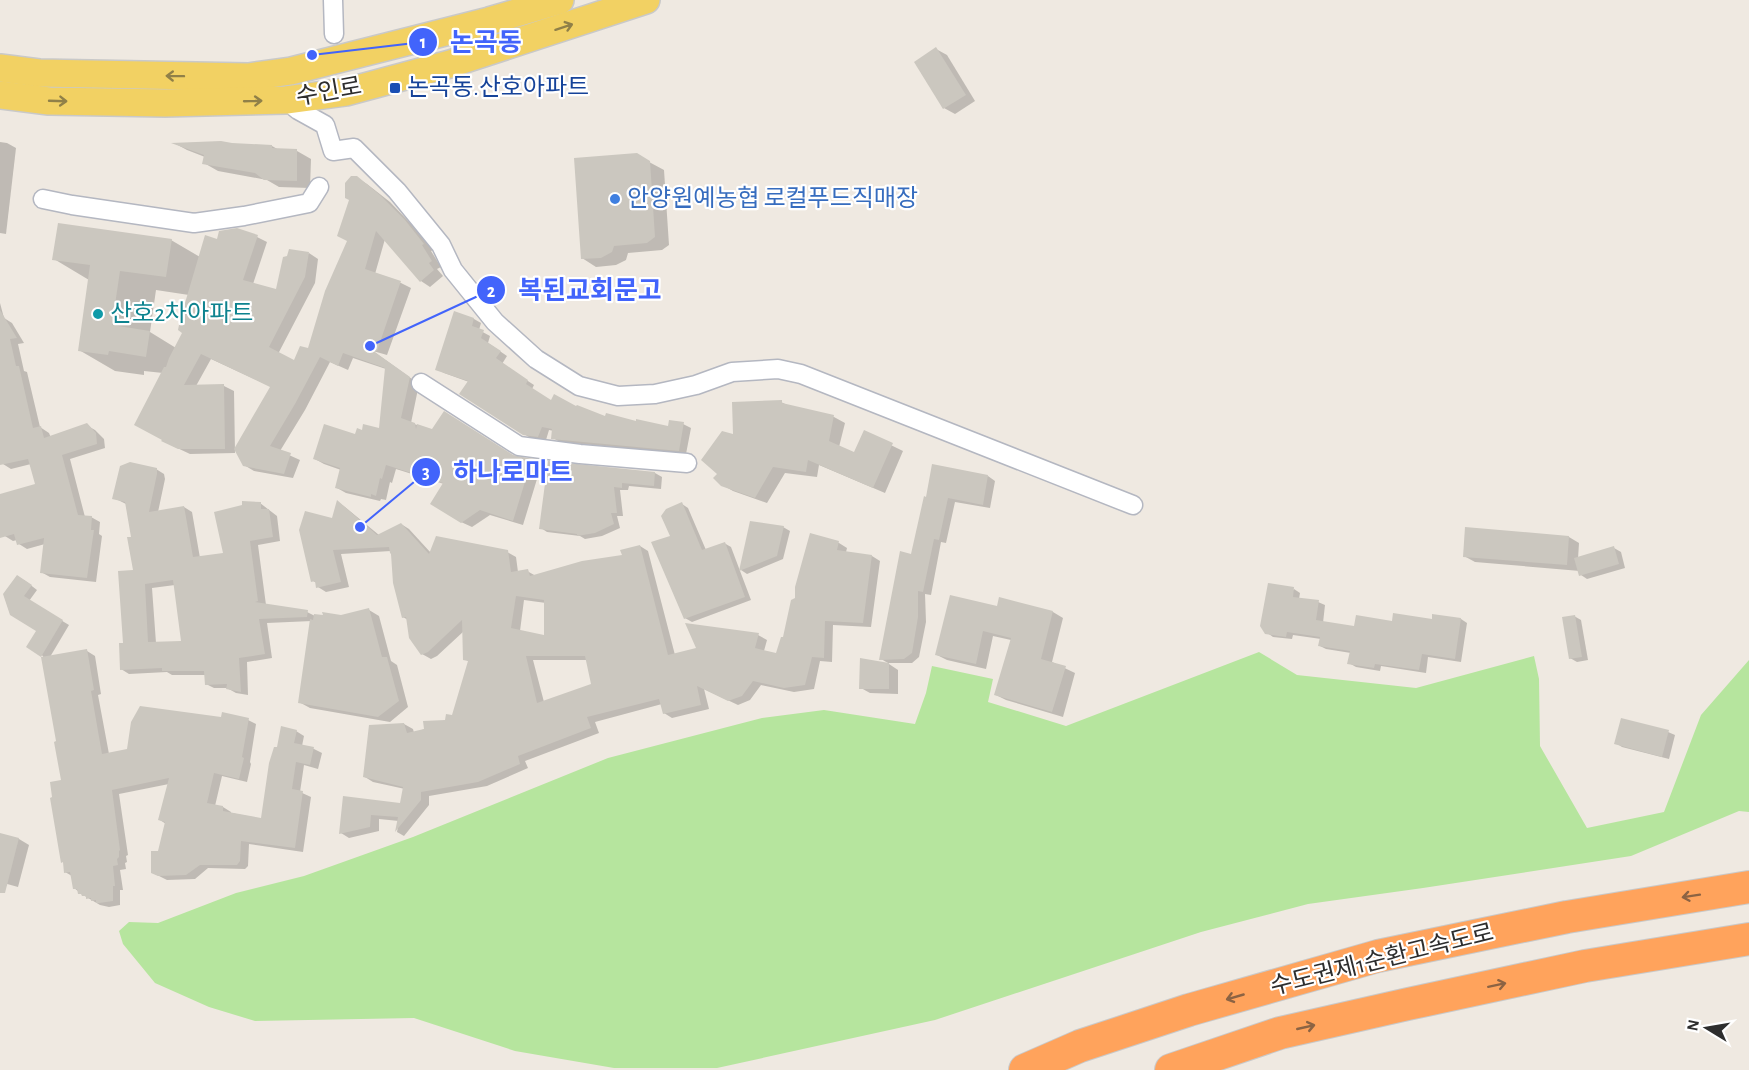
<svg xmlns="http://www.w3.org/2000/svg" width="1749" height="1070" font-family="'Alegreya Sans','Noto Sans KR',sans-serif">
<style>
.green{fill:#b6e59e}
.shadow{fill:#0003;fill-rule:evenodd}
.building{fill:#cbc7bf;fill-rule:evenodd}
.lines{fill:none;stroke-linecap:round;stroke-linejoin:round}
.minor-casing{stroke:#b4b7c1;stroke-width:21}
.primary-casing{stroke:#c9c9c9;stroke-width:30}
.motorway-casing{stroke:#c9c9c9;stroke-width:34}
.minor{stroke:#fff;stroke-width:18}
.primary{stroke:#f2d163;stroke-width:27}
.motorway{stroke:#ffa35c;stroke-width:32}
.oneway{stroke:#908048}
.oneway2{stroke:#8c6343}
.transit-dot{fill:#1a4fb4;stroke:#fff;stroke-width:2}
.shop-dot{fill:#3f7fe0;stroke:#fff;stroke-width:2}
.culture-dot{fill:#0f9aa8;stroke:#fff;stroke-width:2}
.labels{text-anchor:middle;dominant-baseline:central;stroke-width:4.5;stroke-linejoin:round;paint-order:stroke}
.transit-label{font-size:24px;fill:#164399;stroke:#fff;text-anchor:start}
.street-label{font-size:24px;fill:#2e2e2e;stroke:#fff}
.shop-label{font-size:24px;fill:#366cbe;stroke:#fff;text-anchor:start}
.culture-label{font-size:24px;fill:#0d838f;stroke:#fff;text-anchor:start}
.leader{fill:none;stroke:#4264fb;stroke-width:2}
.callout-dot{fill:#4264fb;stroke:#fff;stroke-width:2}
.mark-label{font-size:18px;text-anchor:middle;font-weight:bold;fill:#fff}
.callout-label{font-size:26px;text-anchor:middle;font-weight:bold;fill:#4264fb;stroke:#fff;stroke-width:4.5;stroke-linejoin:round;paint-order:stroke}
</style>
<rect width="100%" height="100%" fill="#efe9e1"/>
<polygon class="green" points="1259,652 1297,675 1416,688 1534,656 1539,679 1540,746 1587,828 1664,812 1701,715 1749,660 1749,812 1739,811 1631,856 1423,888 1308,904 1201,932 935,1020 717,1068 614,1068 515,1051 414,1018 255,1021 209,1007 155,983 123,944 119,931 129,922 158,923 236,893 304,876 413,837 608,758 762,718 824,710 915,724 926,693 932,666 993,679 988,702 1066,726"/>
<g class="shadow">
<polygon points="936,49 947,55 975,101 955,114 944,108"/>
<polygon points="0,142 7,143 16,148 6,234 0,233"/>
<polygon points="176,144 272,146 279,150 297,151 311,159 310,188 279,187 267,180 218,171 204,163 205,157 187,150"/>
<polygon points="636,155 664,170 669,245 662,250 628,253 626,260 616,265 596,267 582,258"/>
<path d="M357,178L367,184L390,202L414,227L433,250L431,251L441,267L437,269L443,276L430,287L421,281L385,239L375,274L401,283L411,288L387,355L373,351L419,384L411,423L514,457L531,460L541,466L523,525L490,515L472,527L461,522L444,484L396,469L392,483L390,482L386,500L381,499L380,501L346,493L337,488L341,470L324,464L315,459L356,436L381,430L386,369L353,358L348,370L330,362L305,410L280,451L300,460L293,478L254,471L244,465L272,387L211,359L196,386H224L234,391L235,453L190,454L173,446L163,373L144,371V375L115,371L79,350L89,280L54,259L171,240L200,257L218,241L257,237L267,242L253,284L278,291L309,253L318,259L315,283L278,354L294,362L309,350L349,241ZM156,290L189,295L184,332L176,348L150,332Z"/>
<polygon points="0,303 4,318 12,323 24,343 18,344 24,371 27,372 40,427 49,433 51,438 86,425 95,430 104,439 105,448 70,459 85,517 91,517 100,522 99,534 102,536 96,582 50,577 41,572 45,544 27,549 19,544 17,540 13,541 0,533 0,495 37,485 31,464 11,469 3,464 0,451"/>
<polygon points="455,313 474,319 481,323 479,330 490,336 488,343 507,356 502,364 534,385 532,389 551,402 606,418 669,428 683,424 691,428 686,454 560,442 553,438 554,431 549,430 546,440 532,439 524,434 469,382 444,373 437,369"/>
<polygon points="781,402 789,406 834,417 845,423 839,447 855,454 864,432 903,451 885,493 819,465 817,477 785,473 767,503 733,491 721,484 719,473 734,436"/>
<polygon points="549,463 655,473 662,477 661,489 629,486 628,490 620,490 623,516 617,516 620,528 602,536 585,539 580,536 547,532 541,528"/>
<path d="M156,469L164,474L165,479L158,512L184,507L192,512L200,558L225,554L260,503L277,516L280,541L258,545L266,605L307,612L315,616L342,617L369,610L379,616L391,661L397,665L408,707L390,722L310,708L299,702L312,621L267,623L272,658L247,662L248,695L236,693L227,688H214L206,684V675H172L167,672L129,674L121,669L135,572L132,538L126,504L114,498ZM175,585L182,642L156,643L152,588Z"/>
<polygon points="988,476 995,481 990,508 955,502 946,543 941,542 931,595 925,594 926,622 919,657 912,663 888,663 881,659 913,555 925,498"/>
<path d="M338,502L345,507L379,535L401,524L409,529L431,553L507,552L516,557L518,572L527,571L536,576L624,556L640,546L648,551L675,655L758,635L767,640L764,651L777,655L785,639L796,599L811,535L839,543L847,548L846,552L872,556L880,561L871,627L833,625L832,662L820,661L814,689L794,692L761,685L750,700L738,705L704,689L709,709L672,718L664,713L662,704L595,722L599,733L525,761L528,768L487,786L429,796V805L404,836L397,832L399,821L379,819V831L349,838L341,833L345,798L402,805L405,789L373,782L365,777L404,724L413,729L414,733L446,721L453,717L470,662L465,659L464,631L437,656L431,659L422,654L408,620L403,617L391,551L341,554L349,587L326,592L318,587L317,583L313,581L333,520ZM524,600L546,603L545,637L520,631ZM533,660H587L593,685L544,702Z"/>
<polygon points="682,504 688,508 706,550 724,543 731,547 751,600 692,622 685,618 672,537"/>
<polygon points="783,527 790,531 783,559 747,574 741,570"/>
<polygon points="1466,529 1569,537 1579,543 1578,559 1614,548 1621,552 1625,568 1587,579 1581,575 1580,571 1475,562 1464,556"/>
<polygon points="24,580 37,590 29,601 69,625 50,657 87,651 95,656 101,694 98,695 109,754 129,750 223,718 248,720 256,724 250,762 251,764 247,782 222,776 215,806 223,807 231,812 231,813 263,819 296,731 304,736 302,746 314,749 322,753 318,769 304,765 300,792 311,797 303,852 249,844 248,866 245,869 208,868 195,879 167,880 153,873 166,824 160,820 169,784 119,794 128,855 126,856 127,862 125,863 126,869 120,870 123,890 120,890 120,905 109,907 100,905 83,895 74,888 72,876 65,872 63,781 58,743 43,656 28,647 38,630 12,614"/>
<polygon points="1294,589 1300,593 1299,599 1318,602 1325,605 1323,623 1355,627 1393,623 1461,619 1467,623 1461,662 1428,657 1426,673 1381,666 1380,671 1356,667 1349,663 1351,653 1326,649 1320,646 1321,639 1293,635 1292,639 1273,637 1266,632"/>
<polygon points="998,608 1053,612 1063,618 1052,662 1075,673 1063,717 1006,700 996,695 1011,640 993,636 986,669 947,660 937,655"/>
<polygon points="1574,616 1581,620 1588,660 1577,662 1570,658"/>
<polygon points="889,664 898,670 898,694 870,693 861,688"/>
<polygon points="1668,732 1675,735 1669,759 1622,747 1616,743"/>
<polygon points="0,834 19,839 29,845 18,887 0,882"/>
</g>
<g class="building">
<polygon points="936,47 966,95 943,109 914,62"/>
<polygon points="221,141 232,143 272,145 272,148 297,149 297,181 264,180 255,173 202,164 204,155 171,143"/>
<polygon points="637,153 650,161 655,237 647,243 614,246 612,252 601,258 581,259 574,158"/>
<polygon points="351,176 357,176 380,195 405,220 424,244 422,245 432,261 429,263 434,270 420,282 376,231 365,269 401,281 377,351 369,348 410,377 401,418 415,423 416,429 417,424 432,429 444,411 513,455 532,459 513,521 480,510 461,523 430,504 443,483 386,465 382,479 380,478 376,496 371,494 371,497 335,488 340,468 313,459 324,424 355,434 357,428 362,430 363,424 379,428 385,368 343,353 338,366 320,357 295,404 270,446 291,453 284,474 243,466 234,449 270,387 201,354 184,385 224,384 225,449 178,449 161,441 162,440 134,425 164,367 166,367 169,358 182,333 178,330 180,320 205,235 217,239 219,231 237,228 258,235 243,280 276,289 283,257 287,256 289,249 309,252 305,277 269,347 294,360 300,346 308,348 325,291 347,241 337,236 349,200 345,198 345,183"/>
<polygon points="58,223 172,239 166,277 120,271 112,325 150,331 146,357 109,351 108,355 78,351 90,265 52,260"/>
<polygon points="0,310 17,338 10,339 16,366 19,366 33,428 41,426 44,438 87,423 96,433 97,444 62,455 78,515 92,516 91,530 94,530 87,578 40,573 44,538 17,545 14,534 0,538 0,494 35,484 28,459 0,465"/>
<polygon points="454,311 474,318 472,326 484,330 481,338 501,351 496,358 528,380 526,384 551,400 554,394 576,406 577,405 605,416 606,413 636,421 636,419 668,426 669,420 684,422 679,451 551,439 552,429 542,427 538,437 523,435 459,394 468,381 435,370"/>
<polygon points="782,400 782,403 834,415 829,441 854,452 864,430 893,443 873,488 808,460 806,472 773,467 755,498 721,486 713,478 717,474 701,460 722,431 733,434 732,402"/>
<polygon points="548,461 655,472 654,486 622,483 622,488 614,487 617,513 611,513 614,524 595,533 577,536 577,534 539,529"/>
<path d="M130,462L157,468V474L149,512L184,506L193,557L223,553L214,512L242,505V501L261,502V509H269L273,537L250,541L258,601L255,602L308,610L307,617L259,619L265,654L239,658L241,692L226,689L227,684L205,685L204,671H162V668L120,670L119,643H123L118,571L133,570L127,537H131L125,502L112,499L120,466ZM173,580L181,641L148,642L145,584Z"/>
<polygon points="932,464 988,475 983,505 948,498 939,540 934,539 923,592 918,591 918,617 912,653 904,659 879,660 900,551 911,554 924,496 926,497"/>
<path d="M337,500L377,535L401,523L429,554L436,536L508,550L511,572L528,569L530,576L582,561L622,555L620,550L640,545L668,655L696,648L685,623L759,633L755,648L776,653L781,637H783L791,600L795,598V587L810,533L839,541L837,550L872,555L863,623L825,621L824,658L812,657L805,685L784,688L753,681L742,696L728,701L697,686L701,705L663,714L659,699L587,717L591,728L518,756L520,764L478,782L421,792V800L395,832L398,817L371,815L370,827L339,834L343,796L400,803L403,787L363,777L369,725L404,723L407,733L424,729L423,721L445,720L446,714L452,715L468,661L463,660L462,620L428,652L421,655L409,638L406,617L402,618L393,583L391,554L390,553L389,547L333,550L341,582L316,588L315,581L311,582L299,530L305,511L332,518ZM516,596L544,600V635L511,628ZM526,656H585L591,684L537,703Z"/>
<polygon points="682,502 702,550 725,542 745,597 684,619 651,542 670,536 661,516 666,509"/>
<polygon points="750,521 784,526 777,556 739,571"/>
<polygon points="1465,527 1569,536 1567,565 1463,557"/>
<polygon points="1614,546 1619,564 1579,576 1574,558"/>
<polygon points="17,575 32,585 24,596 63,620 41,657 26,647 36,631 10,615 3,594"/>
<polygon points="1268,583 1294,587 1293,597 1319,600 1316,620 1354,626 1356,615 1392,621 1393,613 1432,619 1432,614 1461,618 1455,659 1422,654 1419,670 1375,664 1374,668 1347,664 1350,651 1318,646 1320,637 1287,632 1286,637 1265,634 1260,626"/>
<polygon points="950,595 997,606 999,597 1053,611 1041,659 1066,666 1052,712 994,695 1011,638 983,631 976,664 935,655"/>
<polygon points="369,608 382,657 387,657 399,701 378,717 298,703 310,619 313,620 314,614 323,615 322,612 341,615"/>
<polygon points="1575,615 1582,657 1569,659 1562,617"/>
<polygon points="87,649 94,690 91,691 102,754 127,749 131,722 140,706 221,717 222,712 249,718 242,757 244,758 239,779 214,773 207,803 223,806 223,811 261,818 269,763 274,747 277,747 281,726 297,730 294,743 314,747 310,765 296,762 292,789 303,791 295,848 241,841 240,861 237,865 200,865 186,875 158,876 151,873 151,851 158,851 165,822 158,820 169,778 112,790 120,850 119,851 119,857 117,859 118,865 113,866 115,886 113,886 113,901 99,903 96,903 96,900 91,901 91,898 86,899 86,896 82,896 81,894 78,894 77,889 73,889 70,872 64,873 63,862 61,863 50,798 52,797 50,782 61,780 54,742 56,741 41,657"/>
<polygon points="860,658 889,663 889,689 859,689"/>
<polygon points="1621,718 1669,730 1662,757 1614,744"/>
<polygon points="0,833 19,838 5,893 0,893"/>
</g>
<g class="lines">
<g class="minor-casing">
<g id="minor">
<polyline points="333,0 334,34"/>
<polyline points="286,100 298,110 325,125 333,151 354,148 397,191 441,245 453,270 495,322 536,359 579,386 618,396 655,394 696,385 732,372 778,369 801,374 1133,505"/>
<polyline points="43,199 72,205 194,223 244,216 309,203 319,187"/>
<polyline points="421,383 519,446 580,454 687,463"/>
</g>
</g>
<g class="primary-casing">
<g id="primary">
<polyline points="0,68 39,73 248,77 291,71 489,21 560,0"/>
<polyline points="0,95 49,101 165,103 286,100 346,92 450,64 646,0"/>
</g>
</g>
<g class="motorway-casing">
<g id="motorway">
<polyline points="1025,1070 1080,1046 1189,1010 1378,956 1567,917 1749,887"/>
<polyline points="1171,1070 1280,1033 1408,1004 1585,966 1749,939"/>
</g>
</g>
<use href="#minor" class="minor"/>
<use href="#primary" class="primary"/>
<use href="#motorway" class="motorway"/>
</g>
<defs><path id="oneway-shaft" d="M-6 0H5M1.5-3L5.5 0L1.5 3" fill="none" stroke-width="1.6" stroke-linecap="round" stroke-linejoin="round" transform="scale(1.5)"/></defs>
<g class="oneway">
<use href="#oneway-shaft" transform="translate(564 27) rotate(-18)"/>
<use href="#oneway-shaft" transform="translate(175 76) rotate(-179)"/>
<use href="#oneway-shaft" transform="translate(58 101) rotate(2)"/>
<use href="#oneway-shaft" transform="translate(253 101) rotate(-2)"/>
</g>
<g class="oneway2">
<use href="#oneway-shaft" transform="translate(1691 896) rotate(171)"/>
<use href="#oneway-shaft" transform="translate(1497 985) rotate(-12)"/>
<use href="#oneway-shaft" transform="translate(1235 997) rotate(164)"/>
<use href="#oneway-shaft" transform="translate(1306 1027) rotate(-13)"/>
</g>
<rect class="transit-dot" x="389" y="82" width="12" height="12" rx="3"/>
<circle class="shop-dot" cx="615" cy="199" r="6"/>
<circle class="culture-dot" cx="98" cy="314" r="6"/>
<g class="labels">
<g class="transit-label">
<text x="407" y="88">논곡동.산호아파트</text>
</g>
<g class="street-label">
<text transform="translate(329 92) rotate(-10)">수인로</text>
<text transform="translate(1382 960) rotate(-14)">수도권제1순환고속도로</text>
</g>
<g class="shop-label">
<text x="627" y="199">안양원예농협 로컬푸드직매장</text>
</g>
<g class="culture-label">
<text x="110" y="314">산호2차아파트</text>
</g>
</g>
<path class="leader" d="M312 55L423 42M370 346L491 290M360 527L426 472"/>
<g class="callout-dot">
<circle cx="312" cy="55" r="6"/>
<circle cx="370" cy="346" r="6"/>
<circle cx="360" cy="527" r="6"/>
<circle cx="423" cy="42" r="15"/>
<circle cx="491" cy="290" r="15"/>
<circle cx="426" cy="472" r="15"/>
</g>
<g class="mark-label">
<text x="423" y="48">1</text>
<text x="491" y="297">2</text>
<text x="426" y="478">3</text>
</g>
<g class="callout-label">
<text x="486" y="51">논곡동</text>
<text x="590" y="299">복된교회문고</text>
<text x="513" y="481">하나로마트</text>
</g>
<g transform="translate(1707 1028) rotate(281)" stroke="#ffffff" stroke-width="4.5" paint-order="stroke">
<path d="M0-4.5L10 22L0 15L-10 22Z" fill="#2e2e2e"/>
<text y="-9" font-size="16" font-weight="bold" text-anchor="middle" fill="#2e2e2e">N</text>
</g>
</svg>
